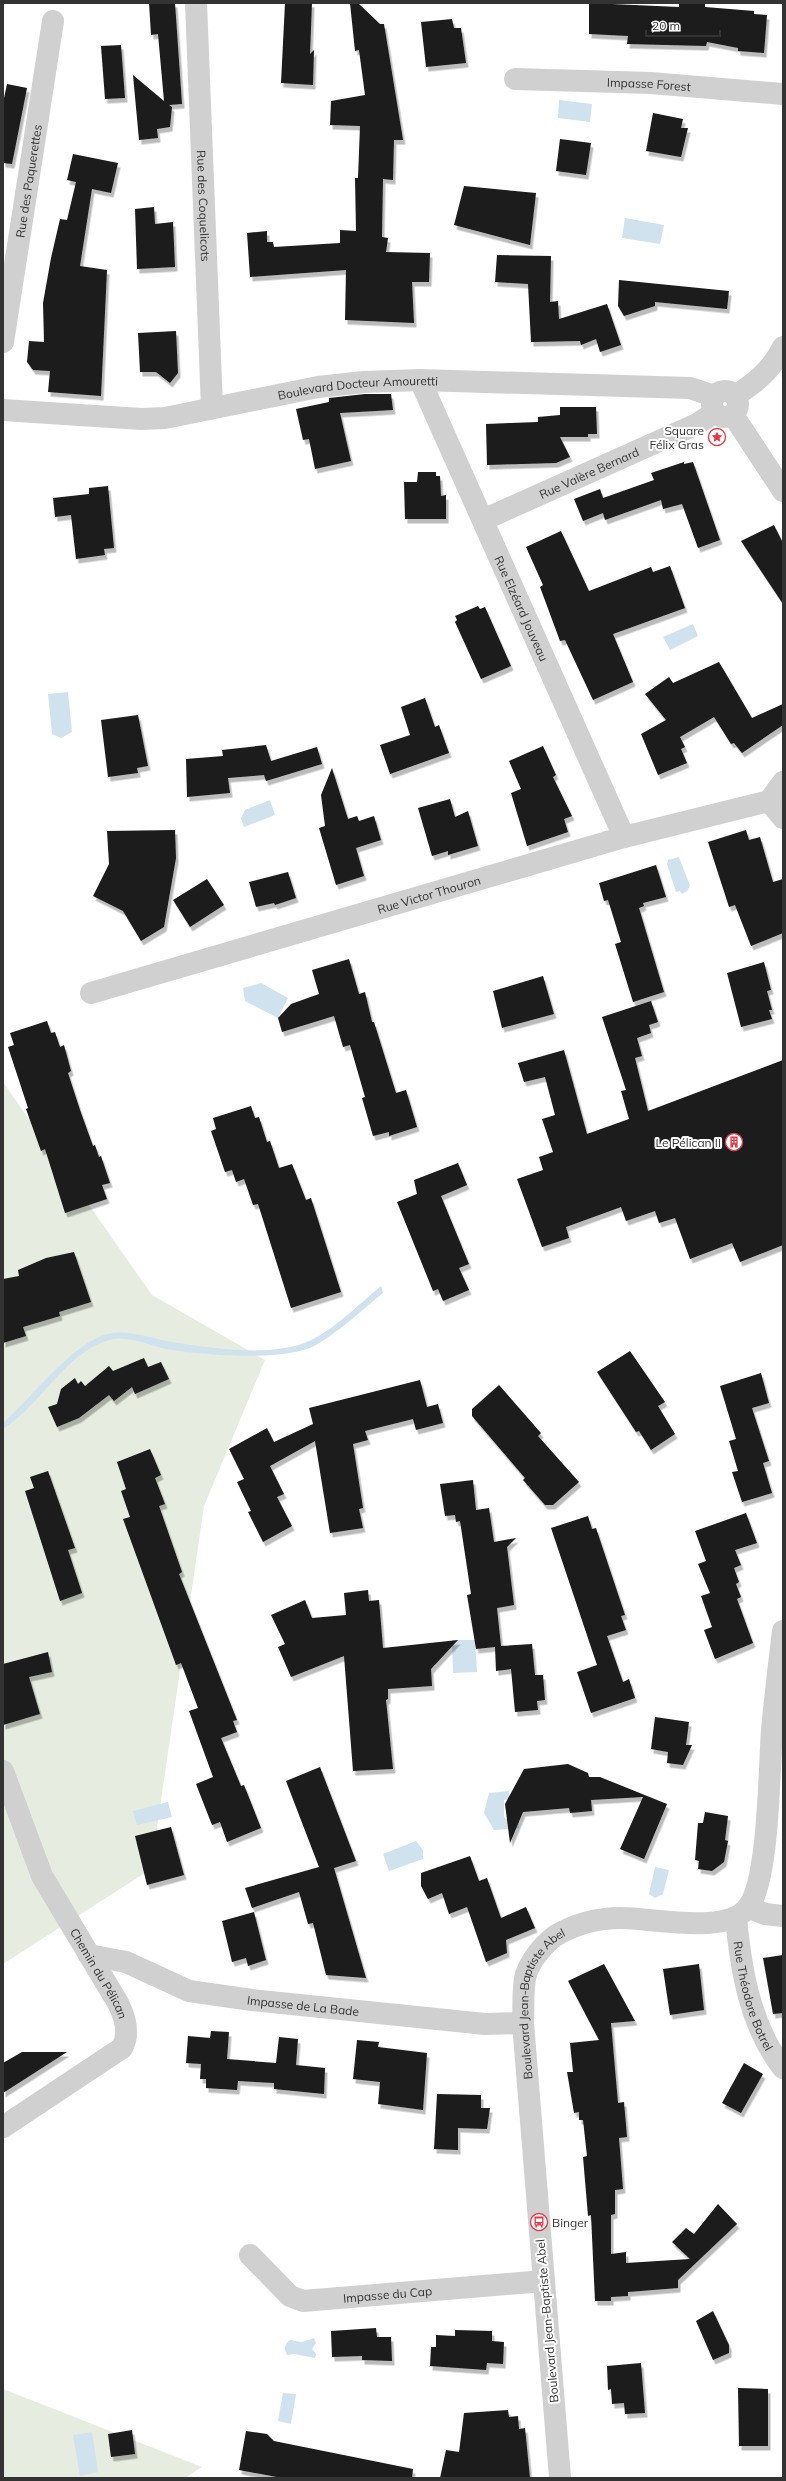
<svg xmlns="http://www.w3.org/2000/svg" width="786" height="2481" font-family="Mulish,sans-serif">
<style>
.green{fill:#e6ecdf}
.water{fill:#cfe2ee}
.building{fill:#1a1a1a;filter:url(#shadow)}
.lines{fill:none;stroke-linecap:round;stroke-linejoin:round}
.minor{stroke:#d0d0d0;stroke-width:22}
.tertiary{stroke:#d0d0d0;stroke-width:22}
.labels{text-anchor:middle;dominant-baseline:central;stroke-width:4;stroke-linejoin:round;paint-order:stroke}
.street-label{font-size:12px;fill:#333;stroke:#fff}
.poi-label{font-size:12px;fill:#333;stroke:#fff;text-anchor:end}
</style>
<defs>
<filter id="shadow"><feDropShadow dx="2.5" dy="4.5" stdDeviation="0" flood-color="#0004"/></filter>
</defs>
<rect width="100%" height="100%" fill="#fff"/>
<g class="green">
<polygon points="3,1082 152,1295 265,1360 204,1506 151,1869 3,1964"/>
<polygon points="3,2389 202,2467 185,2478 3,2478"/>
</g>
<g class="water">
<polygon points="559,100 592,104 590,122 558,118"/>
<polygon points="625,218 664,225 660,244 622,238"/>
<polygon points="693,624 698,636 670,650 663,637"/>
<polygon points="68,692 72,732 61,738 52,734 48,694"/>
<polygon points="270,800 275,815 244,827 241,818 245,810"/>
<polygon points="679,857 690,886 687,891 682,894 680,891 676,892 667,864 668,860"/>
<polygon points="261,983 288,998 278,1018 245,1001 243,988"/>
<path d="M381,1286L383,1293C362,1310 340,1331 316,1345C285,1362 206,1355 172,1350C152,1347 129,1334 109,1340C65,1353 41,1405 3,1429V1423C30,1400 74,1341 108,1334C128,1329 152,1339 171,1342C211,1348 271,1358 309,1341C334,1330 360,1303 381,1286Z"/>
<polygon points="452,1640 475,1640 477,1672 453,1673"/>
<polygon points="509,1791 510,1799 504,1800 504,1817 506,1819 518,1818 519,1828 494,1830 484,1813 489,1793"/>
<polygon points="168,1802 172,1817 137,1825 133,1811"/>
<polygon points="416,1841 423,1850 423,1859 389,1871 383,1854"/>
<polygon points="655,1867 669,1870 663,1894 655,1898 649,1894"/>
<path d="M314,2338L316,2343L312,2349L316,2354L315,2358L294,2354L287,2355C284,2349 284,2344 290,2340L302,2342Z"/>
<polygon points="283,2393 296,2394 291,2424 278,2421"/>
<polygon points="92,2432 98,2472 80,2476 73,2435"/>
</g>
<g class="building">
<polygon points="149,3 175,3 182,104 169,105 172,107 170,127 157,129 158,138 139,140 133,75 164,101 158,34 151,35"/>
<polygon points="285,3 312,3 310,54 314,50 313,85 281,83"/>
<polygon points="350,3 358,3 380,24 384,24 403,140 394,140 393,180 383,179 382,237 388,238 386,252 430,253 429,282 412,282 414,323 345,320 346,270 250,277 247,233 267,231 267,242 273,242 274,247 340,243 340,230 356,231 355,178 358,178 360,126 330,125 331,101 365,95 359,50 355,51"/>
<polygon points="589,3 679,7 679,3 705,3 705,7 754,11 754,14 767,15 764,53 738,51 738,48 707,42 706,46 627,44 628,36 589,34"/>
<polygon points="452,19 454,28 461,28 466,63 426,67 421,22"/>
<polygon points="121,45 125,98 105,99 101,46"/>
<polygon points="7,84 27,88 12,164 3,163 3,103"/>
<polygon points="653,113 683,119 681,128 688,128 681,157 646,151"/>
<polygon points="560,139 591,143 586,175 556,171"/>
<polygon points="73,154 118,163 111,193 92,189 80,266 107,270 101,396 48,392 50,371 33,370 27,362 29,341 44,342 43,303 51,258 60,219 67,220 76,182 67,180"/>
<polygon points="464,186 536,193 530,245 454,225"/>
<polygon points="154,207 155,224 173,222 175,267 137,269 135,209"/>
<polygon points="497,255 551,256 550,302 558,301 559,319 607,304 621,345 600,352 596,339 581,345 580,341 531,342 528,284 495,282"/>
<polygon points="619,280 729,291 727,309 655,302 655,306 624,316 618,306"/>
<polygon points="176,331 178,373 170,383 156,372 140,372 138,333"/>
<polygon points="365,394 391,394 393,410 340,413 351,461 315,469 309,439 303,440 296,409 329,402 329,398"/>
<polygon points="560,407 596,407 597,434 588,434 588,437 560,437 570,457 556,463 487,465 486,424 538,422 538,417 560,415"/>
<polygon points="684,462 684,464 693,462 720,540 698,548 682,504 663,509 661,500 605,520 603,513 583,521 574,499 600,489 603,498 654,480 651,473"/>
<polygon points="418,472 436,472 436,476 440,476 441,496 446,495 446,519 405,519 404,482 417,482"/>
<polygon points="108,486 114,548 104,549 105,555 76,559 71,515 55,517 53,498 89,494 89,488"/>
<polygon points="774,525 783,543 783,604 741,541"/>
<polygon points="561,531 589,591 651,567 653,572 670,566 685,608 613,634 633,682 593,700 565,640 560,641 540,587 543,585 526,547"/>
<polygon points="478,606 480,609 485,607 511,666 481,679 455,622 457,620 455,616"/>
<polygon points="719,662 752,718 783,704 783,725 742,753 734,743 731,744 714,717 680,737 685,747 681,749 687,763 658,775 641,734 666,720 645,694 669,677 673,683"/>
<polygon points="425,698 435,727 439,725 449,753 390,774 380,745 410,735 401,707"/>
<polygon points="138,715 148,766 137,768 138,773 108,777 101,720"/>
<polygon points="266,745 271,761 317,747 322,764 266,781 264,775 228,778 230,793 187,797 186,759 223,756 222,750"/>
<polygon points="543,746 556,775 553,777 572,816 564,819 568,832 527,846 511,793 521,789 509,761"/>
<polygon points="332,768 348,819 357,816 359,821 374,816 381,840 356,848 364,876 336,885 319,828 325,826 321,795"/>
<polygon points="450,799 455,817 468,811 478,846 448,855 448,851 432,856 418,808"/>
<polygon points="175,830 176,858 164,927 141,941 123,911 93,896 109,864 107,831"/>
<polygon points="746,830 749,840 760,837 773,882 783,879 783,933 751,946 735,905 729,907 708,842"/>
<polygon points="656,865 666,897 643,903 644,906 639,908 664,992 633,1002 615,944 621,942 608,900 604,901 599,883"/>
<polygon points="288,872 296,898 275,905 274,903 256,907 249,882"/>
<polygon points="207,879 224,905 190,927 173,900"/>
<polygon points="349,959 359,994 365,992 372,1022 374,1022 396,1093 406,1090 417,1127 389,1136 389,1132 373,1136 362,1098 365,1097 350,1045 343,1047 334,1016 282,1032 278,1018 291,1004 319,994 312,970"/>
<polygon points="764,962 771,990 767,991 772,1010 769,1010 772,1019 741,1027 727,973"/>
<polygon points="543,976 554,1014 502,1028 493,991"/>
<polygon points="651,1001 658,1022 649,1025 651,1033 637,1038 642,1056 635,1058 648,1111 783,1060 783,1245 740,1262 732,1243 690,1259 675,1218 659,1223 655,1211 626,1221 621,1207 566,1227 569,1238 542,1247 517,1179 543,1170 539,1157 553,1152 542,1119 555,1115 545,1077 524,1082 518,1063 564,1050 587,1134 629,1119 621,1091 626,1090 602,1017"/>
<polygon points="47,1021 51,1033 55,1032 60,1047 64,1045 71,1071 68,1073 80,1110 93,1146 95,1145 99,1157 101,1156 110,1183 102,1185 107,1199 65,1213 45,1149 41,1151 26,1109 28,1108 8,1047 14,1045 10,1033"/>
<polygon points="251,1106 255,1118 259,1117 267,1142 270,1141 279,1168 292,1164 306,1200 311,1198 341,1292 291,1308 258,1204 253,1205 244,1179 236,1182 232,1170 225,1172 211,1131 216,1129 213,1118"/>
<polygon points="458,1163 467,1185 441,1196 469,1264 459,1268 469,1290 443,1301 438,1289 433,1291 397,1202 417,1194 414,1180"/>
<polygon points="74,1252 91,1302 59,1312 60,1316 23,1327 26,1336 3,1343 3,1279 19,1276 18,1270 46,1258"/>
<polygon points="630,1351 665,1402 658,1406 675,1434 651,1450 639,1431 636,1432 597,1372"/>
<polygon points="144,1358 148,1367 161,1362 169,1379 135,1394 132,1387 114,1401 109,1395 79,1418 57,1427 48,1407 57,1404 61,1389 75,1378 78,1384 81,1381 85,1386 109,1366 113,1371"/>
<polygon points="761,1373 769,1403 752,1408 769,1461 763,1463 772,1493 742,1502 732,1472 738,1471 729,1441 736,1439 720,1386"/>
<polygon points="420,1380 427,1407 438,1404 443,1423 416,1430 413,1419 365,1431 368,1440 353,1444 363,1508 359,1509 363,1528 330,1533 315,1441 270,1466 284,1494 277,1497 292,1526 263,1542 248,1512 251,1511 237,1482 244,1479 229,1449 267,1428 274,1442 313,1424 309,1408"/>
<polygon points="499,1385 541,1433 538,1436 579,1482 553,1505 545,1505 523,1480 525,1478 472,1416 472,1409"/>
<polygon points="150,1449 161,1475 155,1478 165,1504 159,1506 182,1572 179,1574 237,1720 233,1721 237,1732 221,1738 241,1786 244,1785 261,1828 227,1842 220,1822 212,1825 196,1784 213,1777 189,1711 198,1708 181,1663 176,1665 123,1519 130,1517 121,1491 126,1489 117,1462"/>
<polygon points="48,1471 75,1548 68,1550 82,1593 60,1601 25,1491 34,1488 30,1477"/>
<polygon points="473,1480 476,1510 489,1508 494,1542 516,1538 507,1547 514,1605 497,1608 501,1646 532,1644 535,1675 543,1675 545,1700 537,1701 538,1710 515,1712 511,1669 496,1671 495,1647 476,1649 467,1595 471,1594 460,1521 456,1522 455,1515 445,1516 440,1484"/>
<polygon points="746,1513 757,1543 735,1550 741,1565 734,1568 739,1582 736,1584 741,1597 737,1599 753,1643 715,1659 704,1630 712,1627 701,1596 710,1593 698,1564 706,1561 695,1531"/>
<polygon points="588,1516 592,1529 596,1528 625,1615 621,1616 626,1630 607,1636 623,1682 629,1679 635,1698 591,1713 577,1672 597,1665 551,1528"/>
<polygon points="368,1590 369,1601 379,1600 383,1648 458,1640 431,1669 432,1686 388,1689 388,1699 386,1700 393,1769 353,1771 344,1656 291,1677 278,1647 285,1644 271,1615 305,1600 312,1618 346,1615 344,1593"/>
<polygon points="48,1652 52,1672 29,1677 40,1714 3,1725 3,1664"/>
<polygon points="655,1717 689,1722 686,1745 692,1745 683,1765 667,1763 668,1752 651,1749"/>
<polygon points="568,1764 588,1773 589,1777 600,1777 667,1804 644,1859 620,1849 643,1797 591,1800 592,1811 570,1813 569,1808 523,1812 510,1843 505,1804 524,1769"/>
<polygon points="320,1767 356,1861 334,1868 366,1978 326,1975 313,1923 308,1924 299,1892 252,1908 245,1888 319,1867 286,1781"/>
<polygon points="705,1812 728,1816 725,1840 728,1841 724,1862 712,1871 698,1869 699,1861 695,1860 698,1823 703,1823"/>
<polygon points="171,1827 184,1875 147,1885 135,1836"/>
<polygon points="470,1856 479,1881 487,1878 501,1918 526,1907 535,1928 506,1940 507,1953 486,1962 467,1907 449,1914 442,1893 428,1899 421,1886 421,1873"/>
<polygon points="254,1912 266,1960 248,1966 246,1958 232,1962 222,1921"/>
<polygon points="783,1955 783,2013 773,2014 763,1958"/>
<polygon points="604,1964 635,2021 611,2023 618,2103 624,2102 627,2137 619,2138 623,2189 615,2190 615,2214 611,2215 611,2254 626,2252 626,2263 690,2259 672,2242 686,2228 694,2234 718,2204 737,2224 678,2280 678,2288 628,2292 628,2296 611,2297 611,2301 595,2301 591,2215 588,2216 583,2157 587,2156 583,2120 579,2120 579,2112 574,2113 567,2072 573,2072 570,2043 599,2040 568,1981"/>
<polygon points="699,1964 704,2010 670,2015 663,1969"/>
<polygon points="211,2031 229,2032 227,2059 276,2063 279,2037 298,2039 296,2065 325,2068 324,2094 274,2089 274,2083 238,2081 237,2090 206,2088 206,2079 200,2079 201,2064 186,2063 188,2036 210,2038"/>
<polygon points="357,2040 379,2042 378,2047 427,2053 423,2110 378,2104 380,2082 353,2079"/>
<polygon points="22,2052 67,2052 3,2093 3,2063"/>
<polygon points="744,2063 763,2074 741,2113 722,2103"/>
<polygon points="437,2094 481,2095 481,2108 490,2108 487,2129 458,2128 458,2150 434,2149"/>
<polygon points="713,2311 729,2345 729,2353 713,2360 696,2321"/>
<polygon points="376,2328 377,2337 391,2337 392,2361 362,2360 362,2356 332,2357 331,2331"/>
<polygon points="455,2330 492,2331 492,2341 504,2342 503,2364 487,2363 486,2370 430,2366 431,2347 436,2347 436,2335 455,2336"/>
<polygon points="641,2363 645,2413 625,2414 624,2403 612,2404 611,2389 608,2390 607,2366"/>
<polygon points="738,2388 768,2389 768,2446 739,2446"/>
<polygon points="508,2410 509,2417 518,2416 519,2429 525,2428 530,2478 440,2478 446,2450 459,2452 464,2413"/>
<polygon points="132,2430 135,2454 111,2457 108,2434"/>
<polygon points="246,2431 267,2434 274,2441 413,2469 412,2478 282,2478 239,2470"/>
</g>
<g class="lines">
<g class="minor">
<path id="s1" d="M196,3L212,408"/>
<path id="s2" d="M515,79L651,83L783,94"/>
<path id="s3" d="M3,342L53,21"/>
<path id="s4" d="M420,380L624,837"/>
<circle cx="725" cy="404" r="13"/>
<path d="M735,396C756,382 772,370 783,347"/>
<path id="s5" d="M3,410L141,419L165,418L318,387L364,382L420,380L690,388L714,396"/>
<polyline points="733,415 783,491"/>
<path id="s6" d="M483,520L697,424L714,413"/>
<polyline points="769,801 783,818"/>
<path id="s7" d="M91,993L624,837L769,801L783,782"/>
<path id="s8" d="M3,1771L42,1876L118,2003C125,2017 130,2034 122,2048L3,2127"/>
<polyline points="748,1907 765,1914 783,1916"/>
<path id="s9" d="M736,1918C741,1970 750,2026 783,2068"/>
<path id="s10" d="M89,1955L126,1962L189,1991L252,2000L485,2024L523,2023"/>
<path id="s11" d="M250,2255L290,2296L303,2301L544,2281"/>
</g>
<path class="tertiary" id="s12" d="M560,2478L523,2023C524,2007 522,1989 526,1974C531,1960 543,1945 555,1936C575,1924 598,1918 621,1918C654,1918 728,1936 749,1906C769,1878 769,1769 772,1730C775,1697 779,1664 783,1631"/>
</g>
<defs>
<g id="sight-ring" transform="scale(0.9)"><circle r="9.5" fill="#fff" stroke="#e63946" stroke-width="1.5"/><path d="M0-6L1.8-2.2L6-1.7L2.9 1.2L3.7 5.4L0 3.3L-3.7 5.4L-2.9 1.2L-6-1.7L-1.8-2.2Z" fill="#e63946"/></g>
<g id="building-ring" transform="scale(0.9)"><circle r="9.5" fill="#fff" stroke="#e63946" stroke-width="1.5"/><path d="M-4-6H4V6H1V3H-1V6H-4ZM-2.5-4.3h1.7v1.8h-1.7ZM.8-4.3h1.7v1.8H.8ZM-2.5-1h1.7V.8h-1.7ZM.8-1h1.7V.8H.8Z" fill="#e63946"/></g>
<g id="bus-ring" transform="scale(0.9)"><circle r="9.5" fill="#fff" stroke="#e63946" stroke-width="1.5"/><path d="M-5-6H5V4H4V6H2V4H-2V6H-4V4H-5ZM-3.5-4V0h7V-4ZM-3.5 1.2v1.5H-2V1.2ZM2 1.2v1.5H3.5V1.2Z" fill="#e63946"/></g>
</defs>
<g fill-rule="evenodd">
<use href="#sight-ring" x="717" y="437"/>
<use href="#building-ring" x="734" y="1142"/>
<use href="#bus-ring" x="539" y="2222"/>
</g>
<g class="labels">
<g class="street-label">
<text stroke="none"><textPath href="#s2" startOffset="134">Impasse Forest</textPath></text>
<text stroke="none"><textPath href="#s3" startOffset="163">Rue des Paquerettes</textPath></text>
<text stroke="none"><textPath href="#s1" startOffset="203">Rue des Coquelicots</textPath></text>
<text stroke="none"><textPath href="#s5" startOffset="358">Boulevard Docteur Amouretti</textPath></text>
<text stroke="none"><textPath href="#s6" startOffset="116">Rue Valère Bernard</textPath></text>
<text stroke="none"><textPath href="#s4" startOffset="250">Rue Elzéard Jouveau</textPath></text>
<text stroke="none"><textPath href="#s7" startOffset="352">Rue Victor Thouron</textPath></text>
<text stroke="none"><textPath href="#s8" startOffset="225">Chemin du Pélican</textPath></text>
<text stroke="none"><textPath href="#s9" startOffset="80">Rue Théodore Botrel</textPath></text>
<text stroke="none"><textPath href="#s10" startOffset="222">Impasse de La Bade</textPath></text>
<text stroke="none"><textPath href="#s12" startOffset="482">Boulevard Jean-Baptiste Abel</textPath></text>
<text stroke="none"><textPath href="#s11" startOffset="156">Impasse du Cap</textPath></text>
<text transform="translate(547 2321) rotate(-95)">Boulevard Jean-Baptiste Abel</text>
</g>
<g class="poi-label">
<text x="704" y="430">Square<tspan x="704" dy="14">Félix Gras</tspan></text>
<text x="721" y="1142">Le Pélican II</text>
<text x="552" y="2222" text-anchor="start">Binger</text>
</g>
</g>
<rect width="786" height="2481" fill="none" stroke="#333333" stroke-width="8"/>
<path d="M646 30v6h74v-6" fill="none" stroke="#333333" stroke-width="2"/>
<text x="652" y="30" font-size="12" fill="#333333" stroke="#ffffff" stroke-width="3" paint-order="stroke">20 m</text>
</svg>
